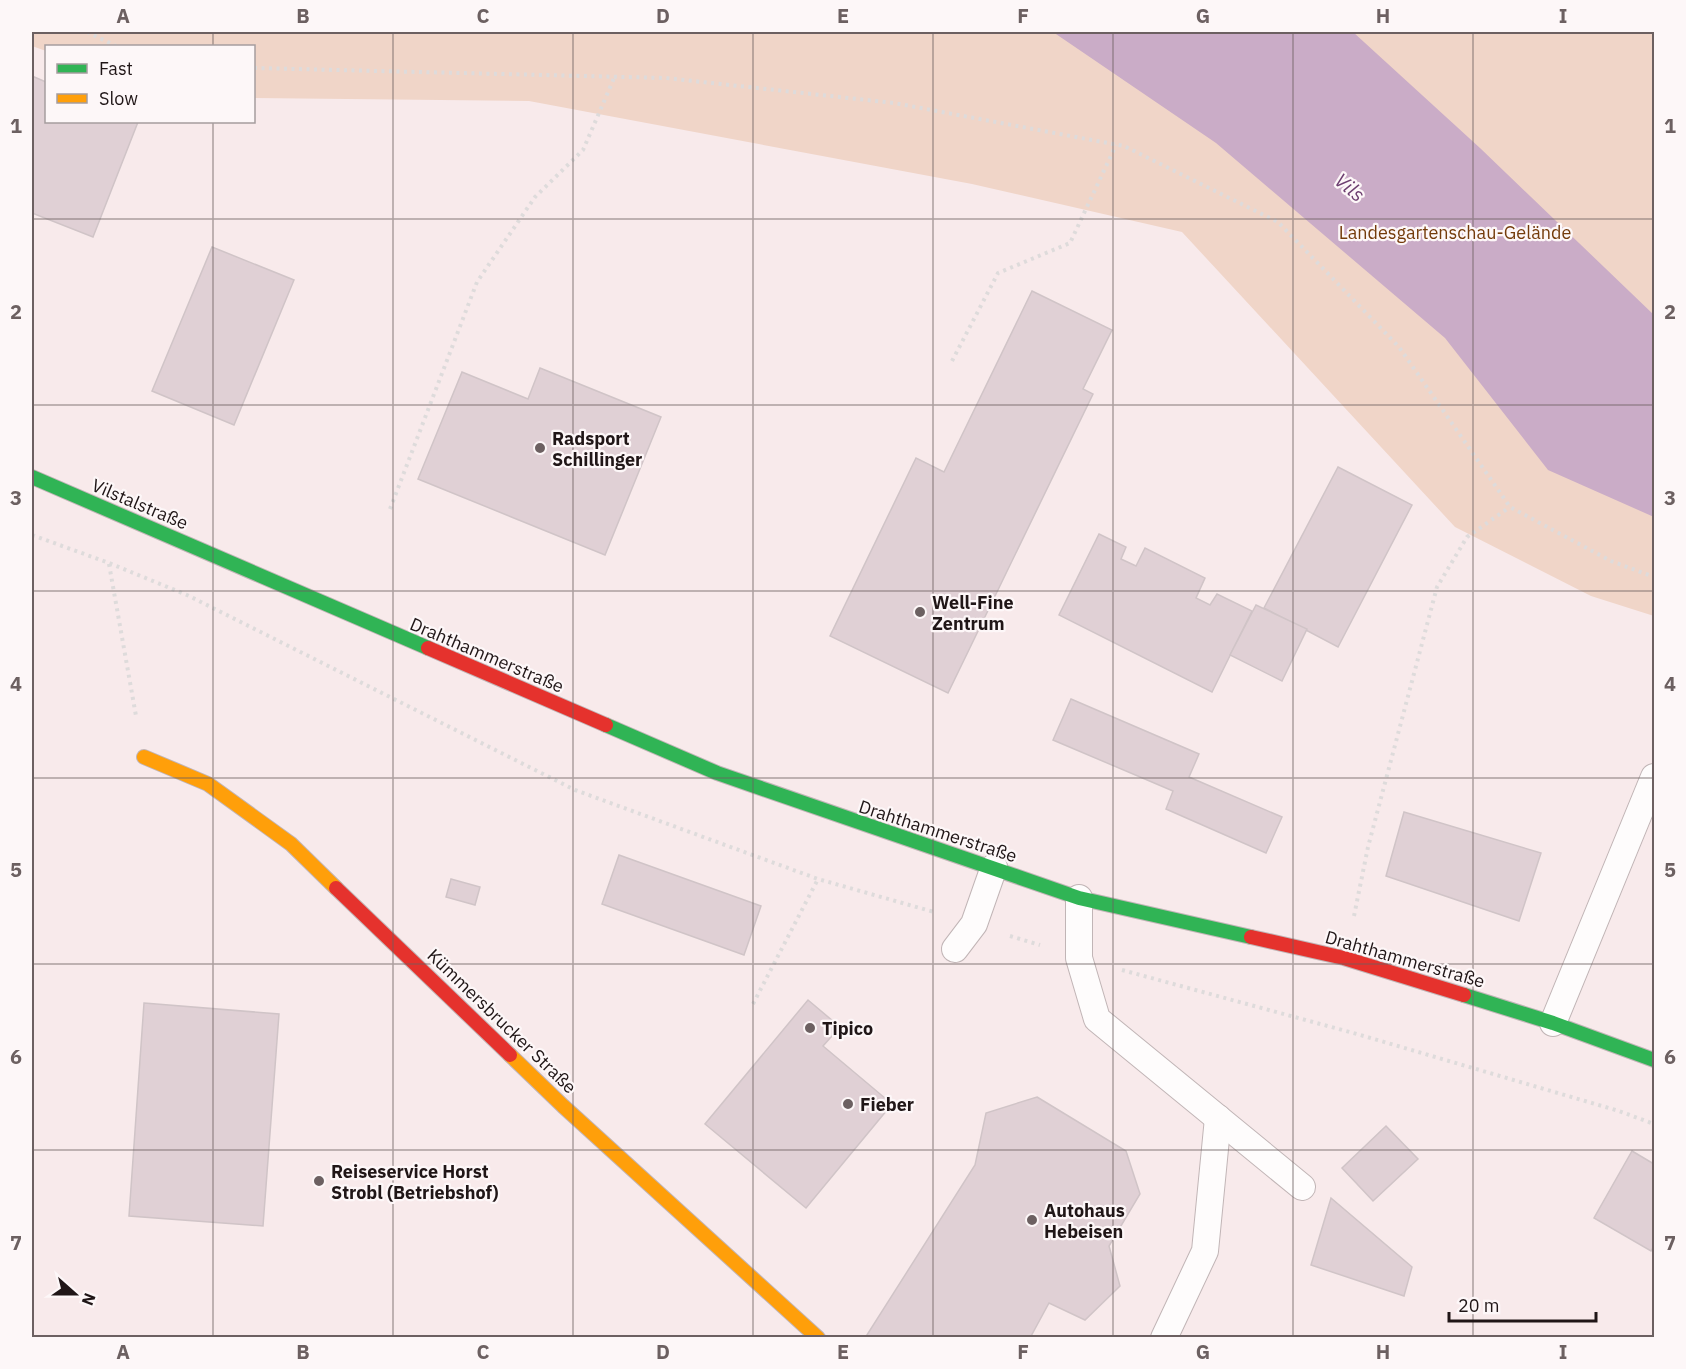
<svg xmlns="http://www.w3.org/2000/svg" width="1686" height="1369" font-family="'IBM Plex Sans',sans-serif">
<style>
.green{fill:#f0d5c8}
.water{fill:#caacc7}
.building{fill:#e0d0d5;stroke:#d0c4c7;stroke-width:1.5}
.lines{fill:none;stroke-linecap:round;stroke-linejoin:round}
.lane-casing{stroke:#c1b5b6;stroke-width:28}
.fast-casing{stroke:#c1b5b6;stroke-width:16}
.slow-casing{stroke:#c1b5b6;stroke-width:16}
.jam-casing{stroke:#c1b5b6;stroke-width:16}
.path{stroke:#dedbdb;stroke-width:4;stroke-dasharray:3 4.5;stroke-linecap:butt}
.lane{stroke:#fefcfc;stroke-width:26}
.fast{stroke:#30b455;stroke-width:14}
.slow{stroke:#ff9f0a;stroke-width:14}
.jam{stroke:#e5322d;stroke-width:14}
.grid{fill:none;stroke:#6c6061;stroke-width:1.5;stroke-opacity:0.55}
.poi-dot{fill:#6c6061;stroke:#fdf7f8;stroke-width:2}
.labels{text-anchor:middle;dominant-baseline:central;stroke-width:4.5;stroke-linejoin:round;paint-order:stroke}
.park-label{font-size:18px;fill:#743b0b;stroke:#fdf7f8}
.poi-label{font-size:18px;font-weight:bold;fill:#201617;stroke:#fdf7f8;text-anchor:start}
.street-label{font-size:18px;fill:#201617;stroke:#fdf7f8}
.water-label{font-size:20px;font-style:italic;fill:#6d3e70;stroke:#fdf7f8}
.neatline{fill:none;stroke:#6c6061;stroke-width:2}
.grid-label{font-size:20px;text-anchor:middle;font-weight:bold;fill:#6c6061}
</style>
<rect width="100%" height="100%" fill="#f8eaeb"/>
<polygon class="green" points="32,32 1654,32 1654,616 1591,596 1455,527 1182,232 972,184 529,101 254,98 254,46 46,46 46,51 32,46"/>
<polygon class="water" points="1053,32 1353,32 1480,148 1654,315 1654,517 1548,470 1445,338 1216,143"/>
<g class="building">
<polygon points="32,76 46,82 46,122 138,122 93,237 32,213"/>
<polygon points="212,247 294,280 234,425 152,391"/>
<polygon points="1032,291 1112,330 1083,389 1093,394 948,693 830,636 916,458 944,472"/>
<polygon points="540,368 661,417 605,555 418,479 462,372 528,399"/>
<polygon points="1338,467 1412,505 1338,647 1264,608"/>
<polygon points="1099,534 1126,547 1121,559 1136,566 1145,548 1205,578 1196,598 1210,605 1217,594 1252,611 1212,692 1059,615"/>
<polygon points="1256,605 1307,629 1282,681 1230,655"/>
<polygon points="1071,699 1199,754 1189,777 1282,817 1266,853 1166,809 1173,791 1053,740"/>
<polygon points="1404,812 1541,853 1519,921 1386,876"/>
<polygon points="619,855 761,906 744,955 602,904"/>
<polygon points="451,879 480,887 475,905 446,897"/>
<polygon points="808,1000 840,1027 823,1046 892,1104 806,1208 705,1124"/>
<polygon points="144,1003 279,1014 263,1226 129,1216"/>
<polygon points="1037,1097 1126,1151 1140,1194 1109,1246 1120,1286 1085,1320 1049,1303 1030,1338 865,1338 975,1165 986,1113"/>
<polygon points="1386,1126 1418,1159 1373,1201 1342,1168"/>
<polygon points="1632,1151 1654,1164 1654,1246 1651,1251 1594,1218"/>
<polygon points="1331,1198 1412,1267 1404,1296 1311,1265"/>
</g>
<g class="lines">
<g class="lane-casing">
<g id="lane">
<polyline points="1079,898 1079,958 1097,1019 1302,1187"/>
<polyline points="955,949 974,924 994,867"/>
<polyline points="1553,1023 1654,777"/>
<polyline points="1164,1338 1205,1251 1218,1118"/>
</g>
</g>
<g class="fast-casing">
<g id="fast">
<polyline points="32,477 428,648"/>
<polyline points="606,725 717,773 1079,898 1251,937"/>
<polyline points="1464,995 1553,1023 1654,1060"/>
</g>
</g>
<g class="slow-casing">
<g id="slow">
<polyline points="144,757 208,784 291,844 336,888"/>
<polyline points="510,1055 563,1106 818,1338"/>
</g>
</g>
<g class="jam-casing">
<g id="jam">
<polyline points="428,648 606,725"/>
<polyline points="336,888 510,1055"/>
<polyline points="1251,937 1344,958 1464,995"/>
</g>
</g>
<g class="path">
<polyline points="87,32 116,46"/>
<polyline points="254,68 666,78 894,103 1124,146 1278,222 1399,347 1510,507 1611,561 1654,577"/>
<polyline points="952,361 998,273 1070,243 1116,145"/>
<polyline points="390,509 477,282 535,197 583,150 615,76"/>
<polyline points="32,535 109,563 187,595 575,790 818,879 934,912"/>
<polyline points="109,564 136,716"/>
<polyline points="1354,916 1368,847 1437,587 1467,537 1510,507"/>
<polyline points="1010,936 1040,945"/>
<polyline points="1122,970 1357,1034 1619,1111 1654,1124"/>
<polyline points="753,1004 818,879"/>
</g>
<use href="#lane" class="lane"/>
<use href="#fast" class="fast"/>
<use href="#slow" class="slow"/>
<use href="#jam" class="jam"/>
</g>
<path class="grid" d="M213,32V46M393,32V1338M573,32V1338M753,32V1338M933,32V1338M1113,32V1338M1293,32V1338M1473,32V1338M213,122V1338M32,219H1654M32,405H1654M32,591H1654M32,778H1654M32,964H1654M32,1150H1654"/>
<g class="poi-dot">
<circle cx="540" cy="448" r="6"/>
<circle cx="920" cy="612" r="6"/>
<circle cx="810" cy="1028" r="6"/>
<circle cx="848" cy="1104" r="6"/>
<circle cx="319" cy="1181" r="6"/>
<circle cx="1032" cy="1220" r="6"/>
</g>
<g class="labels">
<g class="park-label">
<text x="1455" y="232">Landesgartenschau-Gelände</text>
</g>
<g class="poi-label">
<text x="552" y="438">Radsport<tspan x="552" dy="21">Schillinger</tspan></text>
<text x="932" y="602">Well-Fine<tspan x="932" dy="21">Zentrum</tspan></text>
<text x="822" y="1028">Tipico</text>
<text x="860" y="1104">Fieber</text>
<text x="331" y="1171">Reiseservice Horst<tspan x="331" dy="21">Strobl (Betriebshof)</tspan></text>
<text x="1044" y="1210">Autohaus<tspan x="1044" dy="21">Hebeisen</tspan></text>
</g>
<g class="street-label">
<text transform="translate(140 504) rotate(23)">Vilstalstraße</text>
<text transform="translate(487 655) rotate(23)">Drahthammerstraße</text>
<text transform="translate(938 831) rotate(18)">Drahthammerstraße</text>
<text transform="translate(1405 959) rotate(16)">Drahthammerstraße</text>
<text transform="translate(502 1021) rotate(44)">Kümmersbrucker Straße</text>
</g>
<g class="water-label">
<text transform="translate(1350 187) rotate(39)">Vils</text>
</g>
</g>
<rect width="1686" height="1369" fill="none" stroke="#fdf7f8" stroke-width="66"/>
<rect x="45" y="45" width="210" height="78" fill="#fdf7f8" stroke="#a59d9e" stroke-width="1.5"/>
<rect x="57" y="64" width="30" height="9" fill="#30b455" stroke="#a59d9e" stroke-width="1.5"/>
<text x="99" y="75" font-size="18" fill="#201617">Fast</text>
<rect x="57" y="94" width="30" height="9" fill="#ff9f0a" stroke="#a59d9e" stroke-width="1.5"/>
<text x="99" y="105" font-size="18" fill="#201617">Slow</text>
<g transform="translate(75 1294) rotate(111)" stroke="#fdf7f8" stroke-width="4.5" paint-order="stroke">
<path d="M0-4.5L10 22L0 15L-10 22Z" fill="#201617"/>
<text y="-9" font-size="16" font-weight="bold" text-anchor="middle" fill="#201617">N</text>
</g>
<path d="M1449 1312v9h147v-9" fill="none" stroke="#201617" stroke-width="3"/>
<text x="1458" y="1312" font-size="18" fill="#201617" stroke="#fdf7f8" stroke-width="4.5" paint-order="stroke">20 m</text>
<rect x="33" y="33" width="1620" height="1303" class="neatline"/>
<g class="grid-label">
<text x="123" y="23">A</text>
<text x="303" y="23">B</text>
<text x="483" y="23">C</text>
<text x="663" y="23">D</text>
<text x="843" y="23">E</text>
<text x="1023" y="23">F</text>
<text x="1203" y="23">G</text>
<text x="1383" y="23">H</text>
<text x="1563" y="23">I</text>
<text x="16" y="133">1</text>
<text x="1670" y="133">1</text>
<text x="16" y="319">2</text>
<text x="1670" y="319">2</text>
<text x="16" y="505">3</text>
<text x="1670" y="505">3</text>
<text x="16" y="691">4</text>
<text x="1670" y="691">4</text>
<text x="16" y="877">5</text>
<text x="1670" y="877">5</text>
<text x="16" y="1064">6</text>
<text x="1670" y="1064">6</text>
<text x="16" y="1250">7</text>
<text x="1670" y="1250">7</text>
<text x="123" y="1359">A</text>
<text x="303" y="1359">B</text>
<text x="483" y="1359">C</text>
<text x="663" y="1359">D</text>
<text x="843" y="1359">E</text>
<text x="1023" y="1359">F</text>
<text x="1203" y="1359">G</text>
<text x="1383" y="1359">H</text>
<text x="1563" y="1359">I</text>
</g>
</svg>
